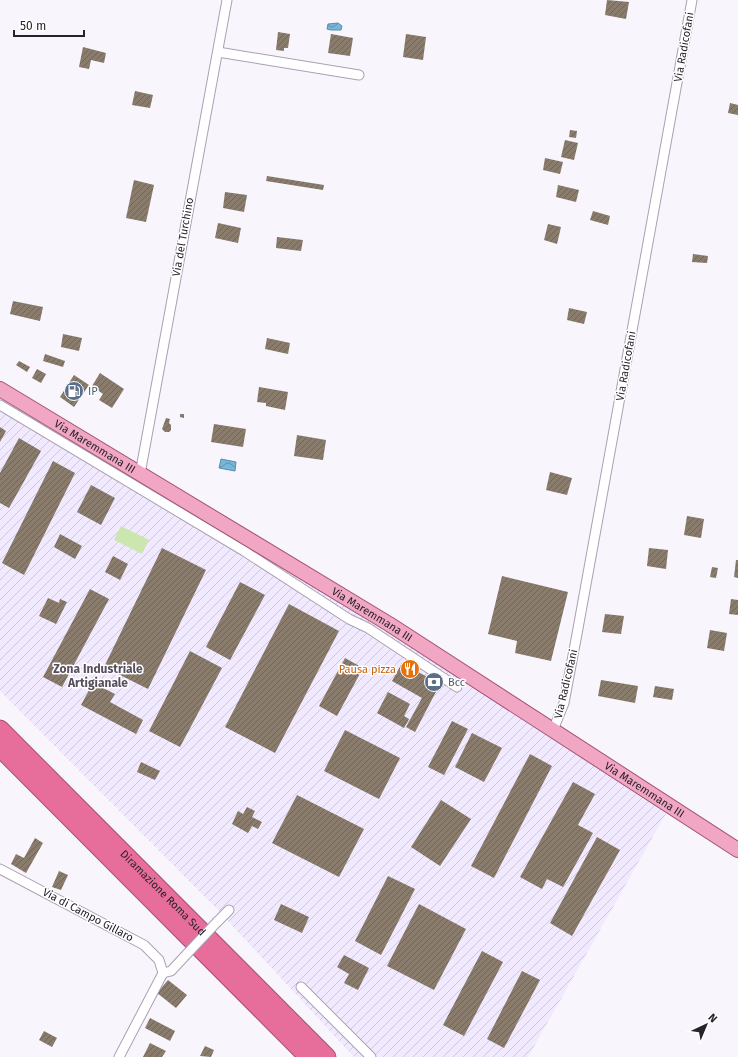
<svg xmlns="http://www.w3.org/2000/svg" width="738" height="1057" font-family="'Fira Sans',sans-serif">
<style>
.industrial{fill:url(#industrial-furrows)}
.green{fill:#cbe6ae}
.water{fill:url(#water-waves);stroke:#5e8ba5}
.building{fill:url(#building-hatch)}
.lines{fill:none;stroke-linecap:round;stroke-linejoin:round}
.minor-casing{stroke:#aaa0b2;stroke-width:11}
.primary-casing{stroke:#a45373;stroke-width:16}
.motorway-casing{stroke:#a45373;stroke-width:19}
.minor{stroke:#fff;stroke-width:9}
.primary{stroke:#f1a7c3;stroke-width:14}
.motorway{stroke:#e76d9b;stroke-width:17}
.minor-bridge-casing{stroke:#aaa0b2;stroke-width:11;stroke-linecap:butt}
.minor-bridge{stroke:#fff;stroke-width:9}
.labels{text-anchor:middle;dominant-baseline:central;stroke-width:3;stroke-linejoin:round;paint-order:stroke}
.street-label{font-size:11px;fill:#27232a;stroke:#fff}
.service-label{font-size:11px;fill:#4e5e75;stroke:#fff;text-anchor:start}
.food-label{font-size:11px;fill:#c56008;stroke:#fff;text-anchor:end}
.neighbourhood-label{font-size:12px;font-weight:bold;fill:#574f5e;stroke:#fff}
</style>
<defs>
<pattern id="industrial-furrows" width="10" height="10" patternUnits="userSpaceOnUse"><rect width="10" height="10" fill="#f1e9fe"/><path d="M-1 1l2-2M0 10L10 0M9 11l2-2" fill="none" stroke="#cfc8da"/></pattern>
<pattern id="water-waves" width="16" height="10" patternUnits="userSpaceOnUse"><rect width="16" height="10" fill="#75b7da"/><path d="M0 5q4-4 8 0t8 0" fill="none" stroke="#6094b1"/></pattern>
<pattern id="building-hatch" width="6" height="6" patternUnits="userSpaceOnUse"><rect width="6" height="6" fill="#897c6d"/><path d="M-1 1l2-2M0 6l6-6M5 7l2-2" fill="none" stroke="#70655a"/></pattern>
</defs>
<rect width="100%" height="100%" fill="#f9f5fd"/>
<polygon class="industrial" points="0,396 361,616 668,810 528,1057 354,1057 216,908 0,691"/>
<polygon class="green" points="121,526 149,540 142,554 114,540"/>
<g class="water">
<polygon points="338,23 342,26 341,30 331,30 327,29 328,24"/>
<polygon points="221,459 236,462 235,471 219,468"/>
</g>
<g class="building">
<polygon points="607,0 629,2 626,19 605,15"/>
<polygon points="278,32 290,34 288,48 284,48 284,51 276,50"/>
<polygon points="331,34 353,38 350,56 328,53"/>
<polygon points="406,34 426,37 423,60 403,57"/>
<polygon points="83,47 106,53 104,63 91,60 89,69 79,67"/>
<polygon points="135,91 153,95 150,108 132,105"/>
<polygon points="730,103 738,105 738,115 728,113"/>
<polygon points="570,130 577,131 576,138 569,137"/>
<polygon points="565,140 578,143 574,160 561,157"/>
<polygon points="545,158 563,162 560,174 543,170"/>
<polygon points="267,176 324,185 323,190 266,181"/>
<polygon points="134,180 154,185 146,222 126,218"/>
<polygon points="558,185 579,190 576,202 556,197"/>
<polygon points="225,192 247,195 244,212 223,208"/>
<polygon points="593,211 610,216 608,225 590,220"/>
<polygon points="218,223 241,228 238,243 215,238"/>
<polygon points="548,224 561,227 557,244 544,240"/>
<polygon points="277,237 303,240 301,251 276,248"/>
<polygon points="693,254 708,256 707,263 692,262"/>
<polygon points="13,301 43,307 40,321 10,314"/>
<polygon points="569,308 587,312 584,324 567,320"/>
<polygon points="63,334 82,338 79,351 61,347"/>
<polygon points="267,338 290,343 288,354 265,349"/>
<polygon points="45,354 65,361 63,367 43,361"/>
<polygon points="19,361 30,367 27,372 16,365"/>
<polygon points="37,369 46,374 41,383 32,378"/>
<polygon points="100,373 124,389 112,408 99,400 103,394 92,386"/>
<polygon points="74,375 89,385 74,407 60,397"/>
<polygon points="259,387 288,392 285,410 266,406 266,403 257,402"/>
<polygon points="180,414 184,414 184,418 180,417"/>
<polygon points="166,418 170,419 169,423 171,425 171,430 169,432 165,432 162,429"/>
<polygon points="214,424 246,429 243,447 211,442"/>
<polygon points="0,427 6,431 0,442"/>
<polygon points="297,435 326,440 323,460 294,456"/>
<polygon points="19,438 41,451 9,508 0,503 0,473"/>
<polygon points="53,461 75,473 24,575 2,563"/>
<polygon points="550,472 572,478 567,495 546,490"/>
<polygon points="91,485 115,498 101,525 77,512"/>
<polygon points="687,516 704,519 701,538 684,535"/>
<polygon points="60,534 82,546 75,559 54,547"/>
<polygon points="162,548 206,570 148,689 104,667"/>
<polygon points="649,548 668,550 666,569 647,566"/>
<polygon points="113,556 128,564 120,580 105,572"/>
<polygon points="736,560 738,560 738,578 734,577"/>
<polygon points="712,567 718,568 716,578 710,577"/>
<polygon points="502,576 568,592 551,661 515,653 517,641 488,634"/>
<polygon points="240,582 265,595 230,660 206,647"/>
<polygon points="90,589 109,599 62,687 43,677"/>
<polygon points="48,598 59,603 60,599 67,602 56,624 39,616"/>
<polygon points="731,599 738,600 738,615 729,614"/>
<polygon points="289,604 339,631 275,753 225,727"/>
<polygon points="605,614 624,616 621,634 602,632"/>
<polygon points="710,630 727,633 724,651 707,648"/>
<polygon points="190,651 222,668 180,747 149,731"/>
<polygon points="345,658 363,668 337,716 319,706"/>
<polygon points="402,663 440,684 415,732 406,727 422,698 392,681"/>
<polygon points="601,680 638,686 635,703 598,696"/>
<polygon points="93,683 115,694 110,702 143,720 136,734 81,705"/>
<polygon points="655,686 674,689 672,700 653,697"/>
<polygon points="388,692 410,704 404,716 409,719 404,728 377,713"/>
<polygon points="452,721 468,729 444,775 428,767"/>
<polygon points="345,730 400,758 379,799 324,771"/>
<polygon points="472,733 502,748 484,782 455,767"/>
<polygon points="530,754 552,766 494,878 471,866"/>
<polygon points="141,762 160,771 155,780 137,772"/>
<polygon points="573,782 595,794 578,825 593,833 563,887 547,879 542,889 520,877"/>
<polygon points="297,795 364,829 339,877 272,843"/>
<polygon points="441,800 471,819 440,866 411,847"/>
<polygon points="247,807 255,811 252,817 262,822 258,829 252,826 248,833 232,824 238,811 243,814"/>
<polygon points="597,837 620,850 572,936 550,923"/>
<polygon points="35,838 43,843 26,873 11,864 16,854 24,858"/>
<polygon points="59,871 68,875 61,890 52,887"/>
<polygon points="388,876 415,889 381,955 355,941"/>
<polygon points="281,904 309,917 302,933 274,920"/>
<polygon points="419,904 466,929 434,990 387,966"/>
<polygon points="482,951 503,962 464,1036 443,1025"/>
<polygon points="344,955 369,968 358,990 344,983 349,974 337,967"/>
<polygon points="522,971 540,980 504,1048 487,1039"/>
<polygon points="168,980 187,995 176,1008 157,993"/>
<polygon points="150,1018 175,1031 170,1041 145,1028"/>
<polygon points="44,1031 57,1038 52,1047 39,1040"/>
<polygon points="150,1043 166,1051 162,1057 143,1057"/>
<polygon points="205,1046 214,1050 211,1057 200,1056"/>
</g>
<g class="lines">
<g class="minor-casing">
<g id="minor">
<polyline points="218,52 359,75"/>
<polyline points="0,405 244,551 349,619 368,628 457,687"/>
<polyline points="140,474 227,0"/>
<polyline points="553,730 564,703 577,634 692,0"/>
<polyline points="0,869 144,945 159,960 163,973"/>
<polyline points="217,922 229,910"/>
<polyline points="163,973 171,971 184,957"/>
<polyline points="301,987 371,1057"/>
<polyline points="119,1057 163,973"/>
</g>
</g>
<g class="primary-casing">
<g id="primary">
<path id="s1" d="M0,389L389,624L738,850"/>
</g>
</g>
<g class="motorway-casing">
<g id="motorway">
<path id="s2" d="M0,729L327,1057"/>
<polyline points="0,748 308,1057"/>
</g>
</g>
<use href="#minor" class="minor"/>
<use href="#primary" class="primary"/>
<use href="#motorway" class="motorway"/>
<g class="minor-bridge-casing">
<polyline id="minor-bridge" points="184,957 217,922"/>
</g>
<use href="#minor-bridge" class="minor-bridge"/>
</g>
<defs>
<g id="fuel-disc" transform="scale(1)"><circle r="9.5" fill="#5c6f8a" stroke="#fff"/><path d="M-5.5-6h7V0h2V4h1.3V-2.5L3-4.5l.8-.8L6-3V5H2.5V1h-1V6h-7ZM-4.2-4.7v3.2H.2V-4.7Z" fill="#fff"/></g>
<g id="restaurant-disc" transform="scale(1)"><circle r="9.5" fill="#e8710a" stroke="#fff"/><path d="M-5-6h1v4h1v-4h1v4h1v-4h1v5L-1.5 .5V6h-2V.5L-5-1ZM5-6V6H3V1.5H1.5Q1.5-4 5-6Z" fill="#fff"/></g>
<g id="bank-disc" transform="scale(1)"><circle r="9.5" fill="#5c6f8a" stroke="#fff"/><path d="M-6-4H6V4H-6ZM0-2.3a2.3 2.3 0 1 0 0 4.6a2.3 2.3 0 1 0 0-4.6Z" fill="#fff"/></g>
</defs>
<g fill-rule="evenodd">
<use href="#fuel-disc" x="74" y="391"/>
<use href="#restaurant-disc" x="410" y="669"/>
<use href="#bank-disc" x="434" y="682"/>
</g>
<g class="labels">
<g class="street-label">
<text transform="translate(684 47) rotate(-80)">Via Radicofani</text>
<text transform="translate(183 237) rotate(-80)">Via del Turchino</text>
<text transform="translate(626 366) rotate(-80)">Via Radicofani</text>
<text stroke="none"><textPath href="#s1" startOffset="111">Via Maremmana III</textPath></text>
<text stroke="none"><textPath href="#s1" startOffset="435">Via Maremmana III</textPath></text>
<text transform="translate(566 684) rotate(-77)">Via Radicofani</text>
<text stroke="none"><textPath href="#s1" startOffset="759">Via Maremmana III</textPath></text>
<text stroke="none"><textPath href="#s2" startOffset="231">Diramazione Roma Sud</textPath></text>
<text transform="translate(88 915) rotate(28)">Via di Campo Gillaro</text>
</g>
<g class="service-label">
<text x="88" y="391">IP</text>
<text x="448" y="682">Bcc</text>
</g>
<g class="food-label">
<text x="396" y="669">Pausa pizza</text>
</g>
<g class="neighbourhood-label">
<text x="98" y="669">Zona Industriale<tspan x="98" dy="14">Artigianale</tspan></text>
</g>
</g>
<g transform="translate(706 1025) rotate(44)" stroke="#ffffff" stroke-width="3" paint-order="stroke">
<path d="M0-3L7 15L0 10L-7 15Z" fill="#27232a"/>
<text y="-6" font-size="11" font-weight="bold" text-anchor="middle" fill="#27232a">N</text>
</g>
<path d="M14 30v6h70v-6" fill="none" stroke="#27232a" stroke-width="2"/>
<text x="20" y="30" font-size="12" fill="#27232a" stroke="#ffffff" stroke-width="3" paint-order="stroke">50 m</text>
</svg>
